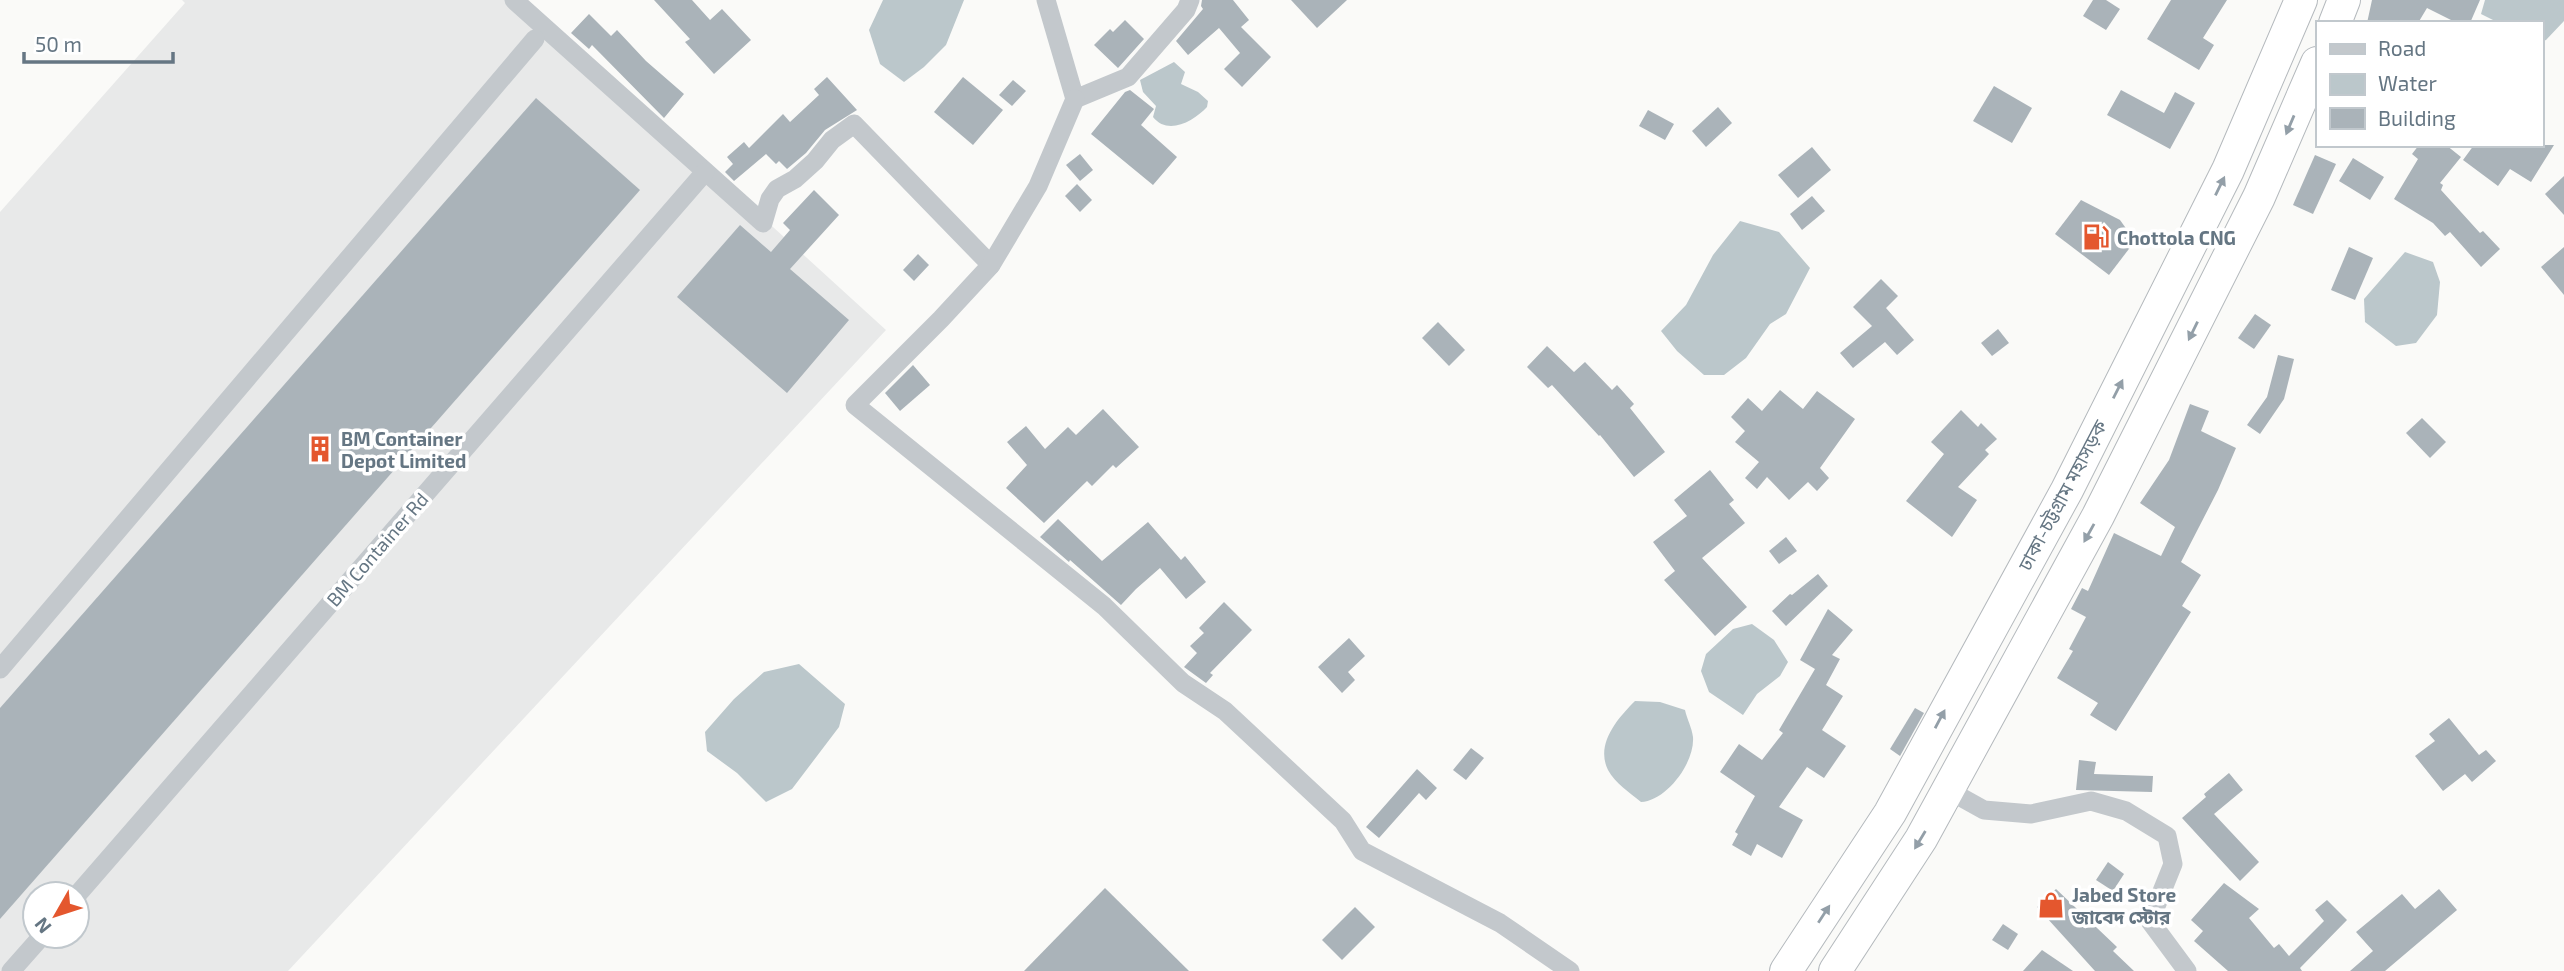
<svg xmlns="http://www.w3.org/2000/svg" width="2564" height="971" font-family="'Exo 2','Noto Sans Bengali',sans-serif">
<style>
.built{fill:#e8e9e9;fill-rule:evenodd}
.water{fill:#bbc7cb}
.building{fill:#aab3b9}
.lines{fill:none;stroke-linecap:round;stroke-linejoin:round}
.trunk-casing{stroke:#b4b9bd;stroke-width:34}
.minor{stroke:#c3c8cc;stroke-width:19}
.trunk{stroke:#fff;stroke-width:32}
.oneway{fill:#939fa8}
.labels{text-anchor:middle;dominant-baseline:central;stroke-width:7;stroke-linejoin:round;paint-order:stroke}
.poi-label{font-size:19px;font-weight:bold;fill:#657683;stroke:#fff;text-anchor:start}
.street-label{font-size:19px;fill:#657683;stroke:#fff}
</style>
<rect width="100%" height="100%" fill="#fafaf8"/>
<path class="built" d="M182,0H524L886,330L288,971H0V212L185,3ZM35,894H77V936H35Z"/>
<g class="water">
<polygon points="883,0 964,0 946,45 924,67 904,82 880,64 869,30"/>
<polygon points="2485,0 2564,0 2564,21 2546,40 2541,42 2541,23 2499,23 2481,14"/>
<path d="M1174,62L1185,72L1181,84L1198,92L1208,101L1207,107C1194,121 1168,136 1153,117L1156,106L1143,92L1140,80Z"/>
<polygon points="1740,221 1779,232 1810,268 1786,314 1770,324 1746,358 1724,375 1704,375 1677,351 1661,331 1686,305 1713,255"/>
<polygon points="2405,252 2433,262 2440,282 2437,315 2416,343 2396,346 2365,322 2364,299"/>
<polygon points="1752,624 1774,640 1788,662 1780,676 1757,694 1743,715 1709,692 1701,671 1706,654 1733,629"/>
<polygon points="799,664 845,704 839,727 792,789 766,802 737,773 707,751 705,732 734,699 764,672"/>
<path d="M1635,701L1660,702L1685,710C1687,719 1692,728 1693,737C1695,763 1666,801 1641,802C1630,793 1615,783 1608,770C1595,744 1618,718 1635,701Z"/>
</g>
<g class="building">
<polygon points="654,0 692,0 710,20 722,9 751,40 714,74 685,42 690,39"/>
<polygon points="1202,0 1233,0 1249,20 1241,27 1271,57 1242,87 1224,69 1240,53 1219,28 1188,55 1176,41 1203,9 1201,6"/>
<polygon points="1291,0 1347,0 1317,28"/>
<polygon points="2093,0 2106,0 2120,9 2106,30 2083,16"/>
<polygon points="2171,0 2227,0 2203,38 2214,45 2199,70 2147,39"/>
<polygon points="2372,0 2480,0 2470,23 2457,23 2427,8 2418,23 2367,23"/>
<polygon points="589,14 611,36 617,30 646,61 684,94 664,118 592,45 589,49 571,33"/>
<polygon points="1125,20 1144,39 1118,68 1094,45 1110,29 1113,32"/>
<polygon points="827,77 857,110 825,130 806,153 787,169 779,161 776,164 766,154 734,181 725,172 733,164 727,157 744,142 749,148 783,114 790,122 819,95 814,89"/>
<polygon points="963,77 1003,110 973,145 934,112"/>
<polygon points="1013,80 1026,91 1012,106 999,95"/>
<polygon points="1994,86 2032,108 2012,143 1973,121"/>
<polygon points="1130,90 1154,109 1141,125 1177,157 1153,185 1091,134 1125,92"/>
<polygon points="2121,90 2164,113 2175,92 2195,103 2170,149 2107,115"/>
<polygon points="536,98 640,190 0,919 0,708"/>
<polygon points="1718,107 1732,123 1706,147 1692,131"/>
<polygon points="1648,110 1674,124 1665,140 1639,126"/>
<polygon points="2419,145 2446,145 2461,157 2440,183 2443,185 2441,190 2480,233 2483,231 2500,249 2481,267 2450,232 2445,236 2433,223 2394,199 2418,159 2412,154"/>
<polygon points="2474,145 2554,145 2531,182 2510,169 2498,186 2463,160"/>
<polygon points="1812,147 1831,170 1798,198 1778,175"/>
<polygon points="1080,154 1093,170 1080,181 1066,165"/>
<polygon points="2315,155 2336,164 2313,214 2293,205"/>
<polygon points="2353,158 2384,177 2370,200 2339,181"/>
<polygon points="2564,176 2564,215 2545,194"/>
<polygon points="1077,184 1092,200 1080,212 1065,196"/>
<polygon points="814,190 839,215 790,269 849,320 787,393 677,297 740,225 771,252 790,230 783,223"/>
<polygon points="1812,196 1825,211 1802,230 1790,214"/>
<polygon points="2081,200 2120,220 2135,241 2109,275 2055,234"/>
<polygon points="2349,247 2373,258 2355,300 2331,290"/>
<polygon points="2564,247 2564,295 2541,267"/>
<polygon points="918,254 929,265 914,281 903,270"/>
<polygon points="1881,279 1898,296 1886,308 1914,340 1897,355 1885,342 1853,368 1840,353 1872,326 1853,307"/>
<polygon points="2255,314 2271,325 2254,349 2238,338"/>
<polygon points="1438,322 1465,350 1449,366 1422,338"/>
<polygon points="1998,329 2009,343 1992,356 1981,343"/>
<polygon points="1547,346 1574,372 1585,362 1612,390 1617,385 1634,404 1630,408 1665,452 1634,477 1600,435 1599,436 1552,385 1548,388 1527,367"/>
<polygon points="2278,355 2294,359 2284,399 2260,434 2247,425 2267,397"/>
<polygon points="913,365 930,385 900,411 885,393"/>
<polygon points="1780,390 1803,409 1817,391 1855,419 1820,468 1829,478 1817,491 1808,482 1789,500 1767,477 1757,489 1745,478 1759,462 1735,442 1745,431 1731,417 1748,398 1762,411"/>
<polygon points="2190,404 2209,411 2201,431 2236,448 2218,490 2181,562 2201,575 2182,606 2191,612 2116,731 2090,715 2098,703 2057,678 2073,651 2069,649 2086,617 2071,609 2082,588 2088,591 2114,533 2161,556 2175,527 2140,503 2169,460"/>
<polygon points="1103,409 1139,447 1116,468 1113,465 1092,486 1087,481 1044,523 1006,488 1027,465 1007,442 1026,426 1045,449 1068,427 1076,435"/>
<polygon points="1961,410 1978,427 1981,423 1997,439 1985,450 1989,454 1958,487 1977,500 1952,537 1906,501 1944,454 1931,442"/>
<polygon points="2422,418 2446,442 2430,458 2406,433"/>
<polygon points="1710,470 1734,500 1729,504 1745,523 1702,558 1747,607 1715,636 1664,580 1675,571 1653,542 1687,516 1674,500"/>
<polygon points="1058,519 1102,561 1148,522 1181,560 1185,556 1206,582 1186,599 1160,568 1136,589 1121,605 1070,560 1069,562 1040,537"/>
<polygon points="1786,537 1797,551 1779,564 1769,551"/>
<polygon points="1818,574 1828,586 1786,626 1772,611 1790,594 1792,595"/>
<polygon points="1224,602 1252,630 1210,673 1213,675 1206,683 1184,667 1197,653 1190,646 1204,633 1199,628"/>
<polygon points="1828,609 1853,630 1832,655 1840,659 1826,685 1843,696 1822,730 1846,746 1824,778 1807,767 1779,807 1803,820 1782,858 1757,844 1751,856 1732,845 1738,834 1735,832 1755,796 1720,772 1739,744 1762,760 1783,733 1779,730 1815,669 1800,660"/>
<polygon points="1349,638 1365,656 1348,672 1355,680 1342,693 1318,667"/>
<polygon points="1915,708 1924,713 1900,756 1890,749"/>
<polygon points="2449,718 2479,755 2486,750 2496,761 2472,782 2465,774 2443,791 2415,756 2435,741 2429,734"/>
<polygon points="1471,748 1484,758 1466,780 1453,770"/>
<polygon points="2079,760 2096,762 2094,774 2153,776 2152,792 2076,790"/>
<polygon points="1417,769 1437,788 1426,800 1419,793 1379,838 1366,827"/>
<polygon points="2229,773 2243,790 2214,814 2259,862 2240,881 2182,818 2206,797 2204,794"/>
<polygon points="2108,862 2124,874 2113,891 2096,880"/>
<polygon points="2224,883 2259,909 2249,918 2274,948 2279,944 2289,956 2324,921 2315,910 2327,900 2347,920 2300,968 2302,971 2228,971 2194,941 2203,931 2191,920"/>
<polygon points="1105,888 1189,971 1024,971"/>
<polygon points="2056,889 2117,947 2113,951 2134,971 2095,971 2037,907"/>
<polygon points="2439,889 2457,910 2385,971 2350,971 2373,951 2356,932 2402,894 2415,909"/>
<polygon points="1355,907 1375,927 1342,960 1322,940"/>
<polygon points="2003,924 2018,934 2008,950 1992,940"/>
<polygon points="2042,950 2073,971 2023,971"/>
</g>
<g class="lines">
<g class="trunk-casing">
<g id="trunk">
<polyline points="2335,23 2344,0"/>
<polyline points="1786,971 1890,813 2067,490 2228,170 2301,0"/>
<polyline points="1835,971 1921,839 2098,516 2259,197 2317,63"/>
</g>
</g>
<g class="minor">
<polyline points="514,0 763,223 770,199 777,189 795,179 815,161 832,140 854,124 991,265 941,319 855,405 1104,606 1183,683 1225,711 1343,821 1362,851 1500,923 1570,971"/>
<polyline points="1046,0 1075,99 1128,77 1186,10 1190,0"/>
<polyline points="991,265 1038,186 1075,99"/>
<polyline points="0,669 535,39"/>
<polyline points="1948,790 1984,810 2031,814 2091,801 2126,811 2167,836 2173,864 2150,921 2187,971"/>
<polyline points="77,895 705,172"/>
<polyline points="11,971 42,936"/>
</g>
<use href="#trunk" class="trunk"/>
</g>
<defs><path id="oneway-solid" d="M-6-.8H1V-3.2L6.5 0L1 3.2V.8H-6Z" transform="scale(1.75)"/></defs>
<g class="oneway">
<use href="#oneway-solid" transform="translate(2290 125) rotate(113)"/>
<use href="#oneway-solid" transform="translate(2220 186) rotate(-64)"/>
<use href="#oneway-solid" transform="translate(2193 331) rotate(116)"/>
<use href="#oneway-solid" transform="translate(2118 389) rotate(-63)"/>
<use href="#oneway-solid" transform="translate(2089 533) rotate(119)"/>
<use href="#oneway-solid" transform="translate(1940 719) rotate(-62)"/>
<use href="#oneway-solid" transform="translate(1920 840) rotate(121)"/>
<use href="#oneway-solid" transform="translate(1824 914) rotate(-57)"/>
</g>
<defs>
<g id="fuel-bare" transform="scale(2.1)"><path d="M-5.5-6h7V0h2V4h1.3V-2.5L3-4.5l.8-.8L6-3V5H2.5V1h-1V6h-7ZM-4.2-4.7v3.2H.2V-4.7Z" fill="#e4572e" stroke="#fff" stroke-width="2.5" paint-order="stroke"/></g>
<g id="building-bare" transform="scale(2.1)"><path d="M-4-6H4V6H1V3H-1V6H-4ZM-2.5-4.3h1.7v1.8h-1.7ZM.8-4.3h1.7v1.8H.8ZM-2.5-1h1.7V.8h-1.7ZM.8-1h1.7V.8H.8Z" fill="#e4572e" stroke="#fff" stroke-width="2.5" paint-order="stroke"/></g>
<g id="shop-bare" transform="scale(2.1)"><path d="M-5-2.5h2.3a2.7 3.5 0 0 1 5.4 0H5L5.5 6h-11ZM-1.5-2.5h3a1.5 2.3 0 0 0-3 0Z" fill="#e4572e" stroke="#fff" stroke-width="2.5" paint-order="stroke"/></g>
</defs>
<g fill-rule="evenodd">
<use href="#fuel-bare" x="2096" y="237"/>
<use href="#building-bare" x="320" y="449"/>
<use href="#shop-bare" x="2051" y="905"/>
</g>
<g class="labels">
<g class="poi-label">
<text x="2117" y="237">Chottola CNG</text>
<text x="341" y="438">BM Container<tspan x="341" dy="22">Depot Limited</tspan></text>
<text x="2072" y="894">Jabed Store<tspan x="2072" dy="22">জাবেদ স্টোর</tspan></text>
</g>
<g class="street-label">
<text transform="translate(2062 495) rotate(-62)">ঢাকা-চট্টগ্রাম মহাসড়ক</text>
<text transform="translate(377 549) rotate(-49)">BM Container Rd</text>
</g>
</g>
<rect x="2316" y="21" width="228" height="126" fill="#ffffff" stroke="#c1c8cd" stroke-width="2"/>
<rect x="2330" y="44" width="35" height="10" fill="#c3c8cc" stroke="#c1c8cd" stroke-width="2"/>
<text x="2378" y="56" font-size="21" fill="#657683">Road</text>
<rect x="2330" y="74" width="35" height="21" fill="#bbc7cb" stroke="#c1c8cd" stroke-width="2"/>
<text x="2378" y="91" font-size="21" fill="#657683">Water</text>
<rect x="2330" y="108" width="35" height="21" fill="#aab3b9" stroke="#c1c8cd" stroke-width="2"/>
<text x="2378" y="126" font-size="21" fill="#657683">Building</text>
<g transform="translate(56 915) rotate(231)"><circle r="33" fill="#ffffff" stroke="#c1c8cd" stroke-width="2"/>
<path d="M0-5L12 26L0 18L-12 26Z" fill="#e4572e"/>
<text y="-10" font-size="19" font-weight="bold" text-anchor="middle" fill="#657683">N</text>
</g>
<path d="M24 52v10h149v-10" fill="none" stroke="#657683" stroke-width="3.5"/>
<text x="35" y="52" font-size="21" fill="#657683" stroke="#ffffff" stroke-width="5" paint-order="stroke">50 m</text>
</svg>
